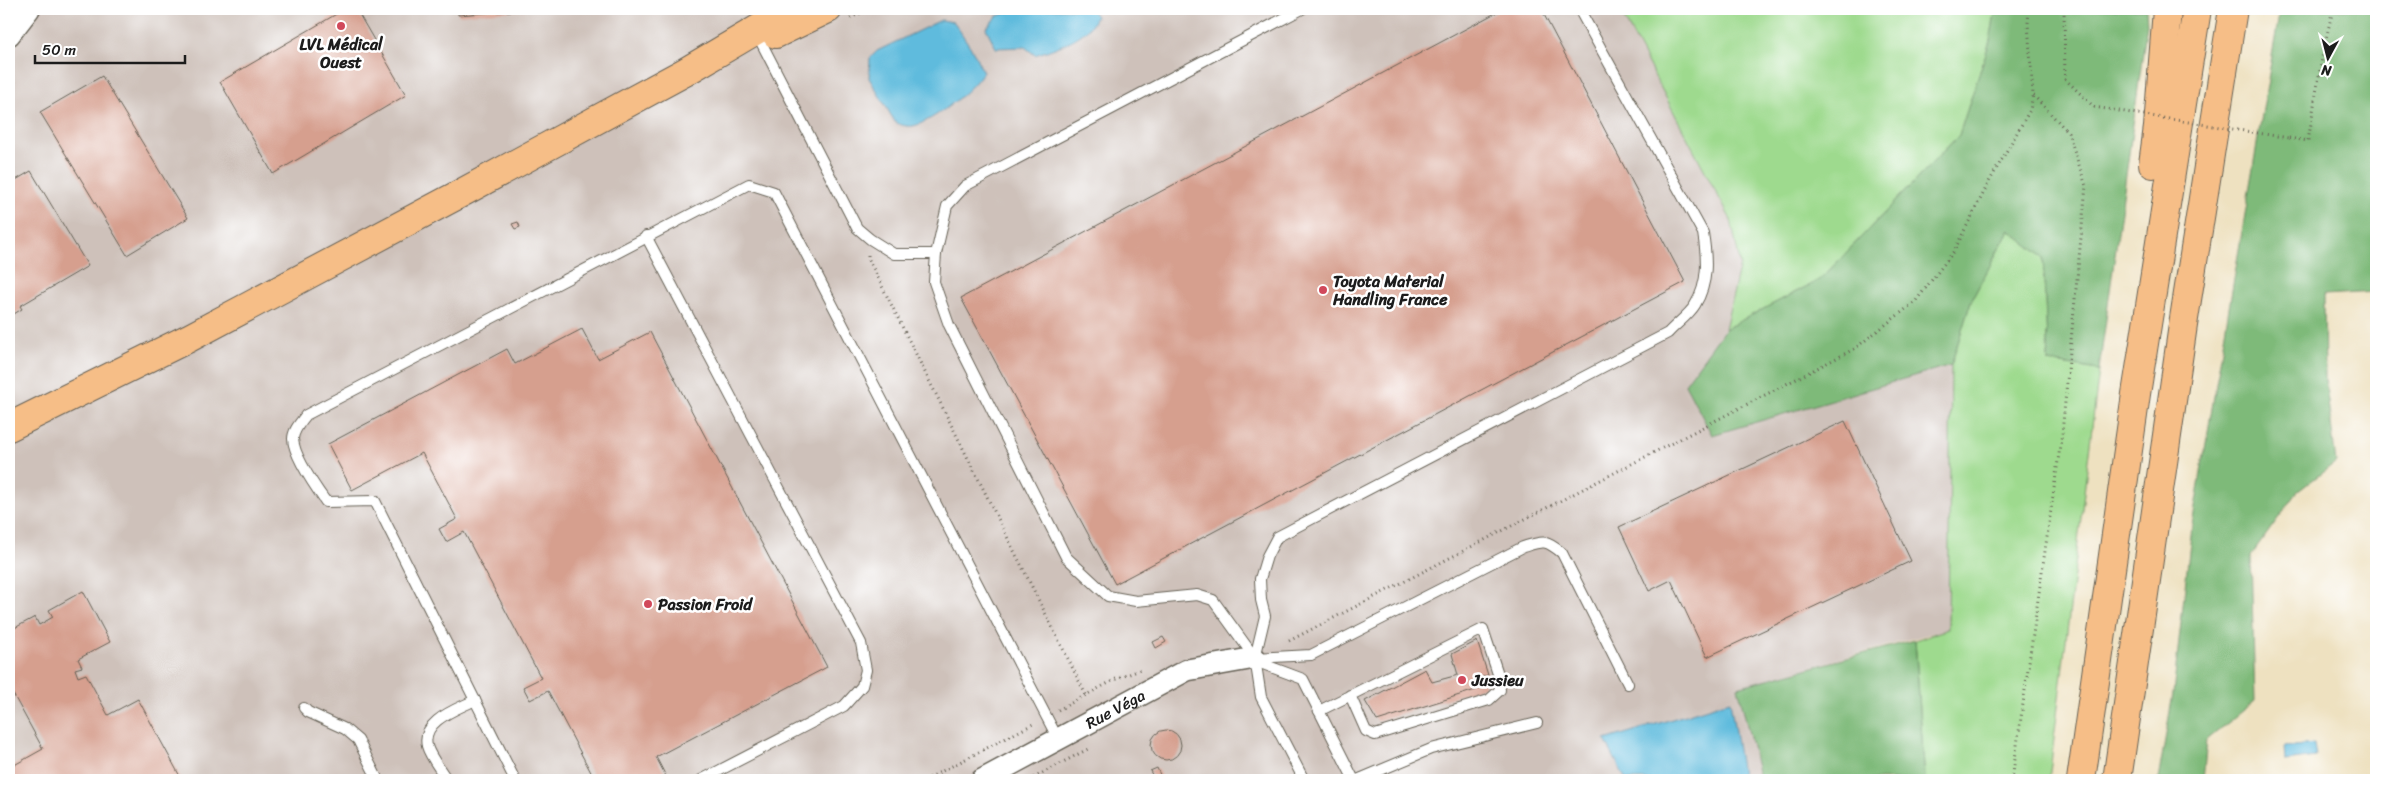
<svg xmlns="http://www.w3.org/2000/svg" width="2385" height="789" font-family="Sriracha,sans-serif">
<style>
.industrial{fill:#cec1ba}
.green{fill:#9eda8e;stroke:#5d7b55}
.forest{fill:#7eba79;stroke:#4d6b4a}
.water{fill:#5fbbdd;stroke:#3e6c7c}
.building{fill:#d69f8e}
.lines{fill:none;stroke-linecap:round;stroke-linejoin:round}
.service-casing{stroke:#666155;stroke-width:12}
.minor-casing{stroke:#666155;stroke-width:24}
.primary-casing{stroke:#666155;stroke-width:30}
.motorway-casing{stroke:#666155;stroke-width:30}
.path{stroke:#666155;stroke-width:3;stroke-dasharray:1 4;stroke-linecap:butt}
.service{stroke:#fff;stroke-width:10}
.minor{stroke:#fff;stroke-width:21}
.primary{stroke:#f6be87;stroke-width:28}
.motorway{stroke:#f6be87;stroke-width:28}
.path-bridge{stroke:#666155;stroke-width:3;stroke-dasharray:1 4;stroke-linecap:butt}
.poi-dot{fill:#d1495b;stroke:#fff;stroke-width:2}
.labels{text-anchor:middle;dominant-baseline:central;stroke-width:5;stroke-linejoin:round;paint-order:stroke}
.poi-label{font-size:16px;font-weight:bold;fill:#1c1c1c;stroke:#fff;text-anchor:start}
.street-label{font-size:16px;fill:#1c1c1c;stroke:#fff}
</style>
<rect width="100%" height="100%" fill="#fff"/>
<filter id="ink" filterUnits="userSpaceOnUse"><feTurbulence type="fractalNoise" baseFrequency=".02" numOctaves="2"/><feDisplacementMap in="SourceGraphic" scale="10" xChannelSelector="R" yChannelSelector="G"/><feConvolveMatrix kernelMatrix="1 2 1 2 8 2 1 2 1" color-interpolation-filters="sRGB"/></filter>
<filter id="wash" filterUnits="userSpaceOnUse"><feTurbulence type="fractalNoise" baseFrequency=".0096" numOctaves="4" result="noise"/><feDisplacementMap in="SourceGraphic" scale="20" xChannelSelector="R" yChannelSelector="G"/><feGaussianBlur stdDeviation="1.12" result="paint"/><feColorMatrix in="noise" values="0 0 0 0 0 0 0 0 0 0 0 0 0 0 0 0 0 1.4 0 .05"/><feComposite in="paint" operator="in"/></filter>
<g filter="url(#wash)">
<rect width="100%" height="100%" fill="#eee1c0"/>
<polygon class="industrial" points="9,9 1619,9 1731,220 1740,264 1725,329 1685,384 1712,435 1951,365 1948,629 1739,687 1760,780 9,780"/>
<g class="green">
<polygon points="1619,9 1996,9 1990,41 1959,135 1821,279 1725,329 1740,264 1731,220"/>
<polygon points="2009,230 2043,257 2048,362 2099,370 2049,780 1925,780 1915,640 1948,629 1951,365 1971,301"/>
</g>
<g class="forest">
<polygon points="1996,9 2146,9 2147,24 2099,370 2048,362 2043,257 2009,230 1971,301 1951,365 1712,435 1685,384 1725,329 1821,279 1959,135 1990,41"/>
<polygon points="2280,9 2376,9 2376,292 2324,295 2325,379 2336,462 2297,492 2251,556 2255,701 2207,740 2203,780 2158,780 2173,694 2192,525"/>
<polygon points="1915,640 1925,780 1760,780 1738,687"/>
</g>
<g class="water">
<path d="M1019,9H1090L1096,16C1089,38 1055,48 1035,55L1025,47L996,48L986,28L997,16Z"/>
<path d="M941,20L954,22L973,51L983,72C973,89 933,122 913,126C907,127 900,125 895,122L869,78L870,58L877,51Z"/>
<polygon points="1730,701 1743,780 1626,780 1605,740"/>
<polygon points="2314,744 2316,757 2285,761 2284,747"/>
</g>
<g id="blocks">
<g class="building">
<polygon points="345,9 356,9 406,95 273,174 220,82"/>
<polygon points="458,9 524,9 525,10 458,15"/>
<polygon points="1503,9 1541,9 1685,282 1115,584 961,298"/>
<polygon points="102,76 188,218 127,255 40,112"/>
<polygon points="31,171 88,266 20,306 22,309 9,317 9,184"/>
<polygon points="518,222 520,227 515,229 512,224"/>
<polygon points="582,329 598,359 650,332 827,667 656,757 668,780 595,780 548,691 530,700 523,687 541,678 464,532 446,542 439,529 457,519 422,453 352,490 328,444 507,349 515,364"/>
<polygon points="1845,421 1911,561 1707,657 1671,580 1649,591 1619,527"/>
<polygon points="83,591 110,642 78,659 82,667 75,669 78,677 86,674 108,715 138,699 182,780 9,780 9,768 43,749 13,694 9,696 9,631 35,617 39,625 53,617 49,610"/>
<polygon points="1163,637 1166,642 1156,648 1153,642"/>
<polygon points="1477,641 1488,675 1482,677 1485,687 1377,721 1365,701 1425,669 1432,682 1458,675 1452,654"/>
<circle cx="1166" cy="745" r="15"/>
<polygon points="1157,768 1161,777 1155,780 1150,771"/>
</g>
</g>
</g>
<g filter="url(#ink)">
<use href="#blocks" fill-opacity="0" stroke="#666155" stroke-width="1"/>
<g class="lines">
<g class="service-casing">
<g id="service">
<polyline points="761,42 857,228 870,239 894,254 936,254"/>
<polyline points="646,236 861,643 866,670 862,686 844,706 701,780"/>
<polyline points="1255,658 1213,600 1197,595 1136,601 1108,596 1066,557 949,325 934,282 936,254 947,206 965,186 1302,9"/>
<path d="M1255,658L1311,655L1523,547C1543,541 1545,539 1562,553L1628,684"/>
<polyline points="1255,661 1303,679 1354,780"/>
<polyline points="304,708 308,712 345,729 358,740 378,780"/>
<polyline points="1319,711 1483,629 1498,674 1500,690 1489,700 1375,735 1366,731 1350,695"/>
<path d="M447,780C441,770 430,757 427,746C421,720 458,709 475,700"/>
<path d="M515,780L375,501L326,502C316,488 294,456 293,439C293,430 301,422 306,415L749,184L774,192L1058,739"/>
<path d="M1304,780L1261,697L1255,658L1265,616L1261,600L1260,579L1267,556L1277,537L1668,333C1676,324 1689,315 1695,305C1709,282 1707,258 1703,233L1579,9"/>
<polyline points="1357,780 1431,749 1537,723"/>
</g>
</g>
<g class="minor-casing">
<g id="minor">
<polyline points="9,35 29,9"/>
<path id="s1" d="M982,780L1187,670L1255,658"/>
</g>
</g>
<g class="primary-casing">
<g id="primary">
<polyline points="776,34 828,9"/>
<polyline points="9,427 189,338 454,197 685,72 792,9"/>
</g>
</g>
<g class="motorway-casing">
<g id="motorway">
<polyline points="2153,164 2158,127 2167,9"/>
<polyline points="2081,780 2136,394 2197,9"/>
<polyline points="2117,780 2183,325 2233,9"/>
</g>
</g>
<g class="path">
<polyline points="2064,9 2065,79 2094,107"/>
<polyline points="850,18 870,9"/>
<polyline points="2289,138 2308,141 2323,52 2333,9"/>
<polyline points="868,255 868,258 1086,695"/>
<polyline points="1289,641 1854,349 1915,302 1954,251 1989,182 2030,110 2033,95 2028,23 2029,9"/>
<polyline points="1058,710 1116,679 1140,670"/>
<polyline points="925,780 1035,723"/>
<polyline points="1029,780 1088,749 1087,746"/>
<polyline points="2012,780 2062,433 2086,186 2068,132 2033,95"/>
</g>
<use href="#service" class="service"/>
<use href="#minor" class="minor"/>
<use href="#primary" class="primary"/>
<use href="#motorway" class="motorway"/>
<polyline class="path-bridge" points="2094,107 2289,138"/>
</g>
</g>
<g class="poi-dot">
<circle cx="341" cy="26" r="5"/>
<circle cx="1323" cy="290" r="5"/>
<circle cx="648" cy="604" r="5"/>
<circle cx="1462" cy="680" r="5"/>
</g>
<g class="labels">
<g class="poi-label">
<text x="341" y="44" text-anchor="middle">LVL Médical<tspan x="341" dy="18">Ouest</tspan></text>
<text x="1333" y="281">Toyota Material<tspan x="1333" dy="18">Handling France</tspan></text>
<text x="658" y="604">Passion Froid</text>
<text x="1472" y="680">Jussieu</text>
</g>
<g class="street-label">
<text stroke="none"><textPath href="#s1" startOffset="151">Rue Véga</textPath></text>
</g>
</g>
<rect width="2385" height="789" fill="none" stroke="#fff" stroke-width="30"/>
<g transform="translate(2328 58) rotate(187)" stroke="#ffffff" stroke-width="4" paint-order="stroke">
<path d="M0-4L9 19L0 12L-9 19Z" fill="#1c1c1c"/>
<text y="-8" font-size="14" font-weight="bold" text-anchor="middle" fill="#1c1c1c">N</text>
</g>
<path d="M35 55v8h150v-8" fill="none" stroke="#1c1c1c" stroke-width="2.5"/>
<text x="42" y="55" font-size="15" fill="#1c1c1c" stroke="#ffffff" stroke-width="4" paint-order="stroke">50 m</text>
</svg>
